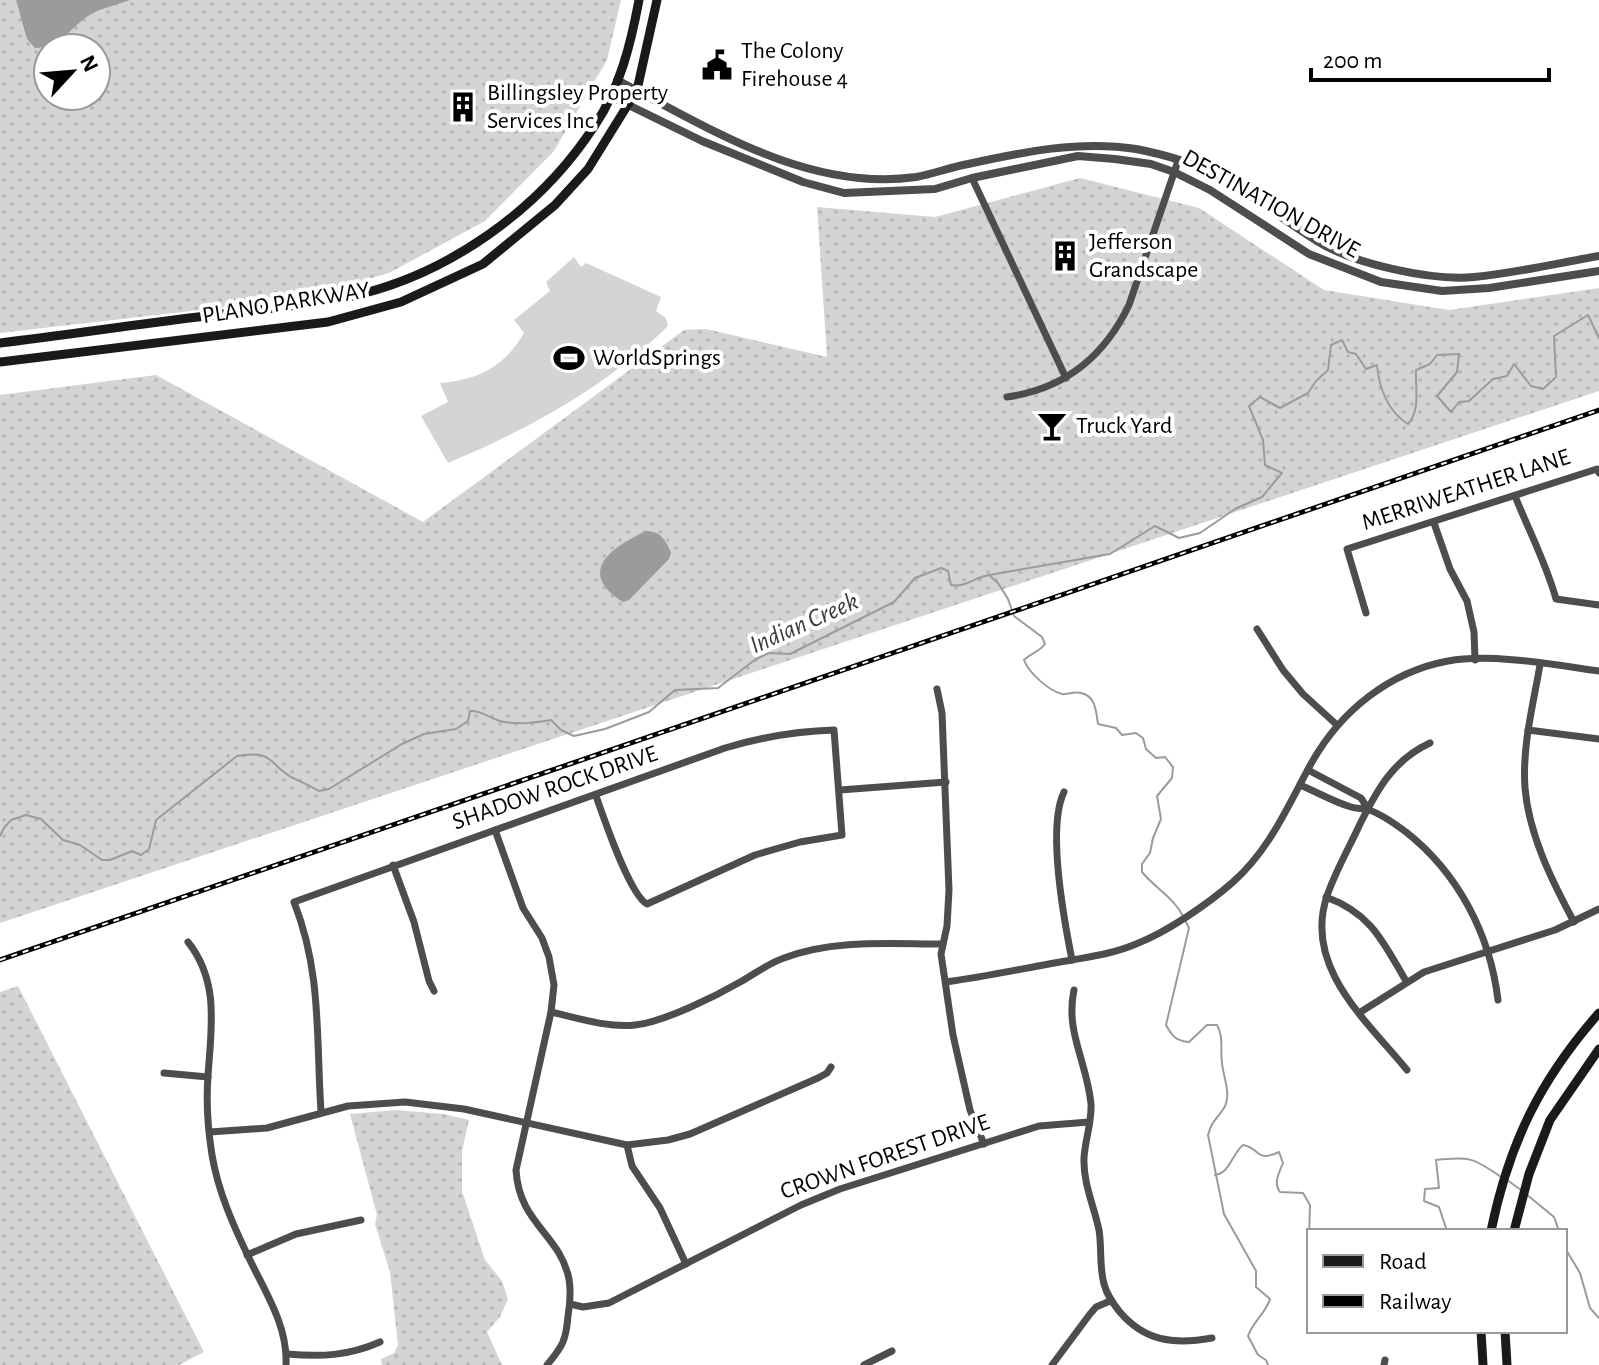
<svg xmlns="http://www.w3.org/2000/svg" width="1599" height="1365" font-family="'Alegreya Sans',sans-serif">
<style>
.grass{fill:url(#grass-dots);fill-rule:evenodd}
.pitch{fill:#d4d4d4}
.water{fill:#9b9b9b}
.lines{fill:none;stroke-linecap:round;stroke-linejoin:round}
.stream{stroke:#9b9b9b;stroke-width:2}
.minor{stroke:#4d4d4d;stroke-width:7}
.tertiary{stroke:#4d4d4d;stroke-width:8}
.secondary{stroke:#1a1a1a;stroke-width:9}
.rail-casing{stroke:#000;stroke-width:5}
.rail{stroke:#fff;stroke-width:2;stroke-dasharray:6;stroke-linecap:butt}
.labels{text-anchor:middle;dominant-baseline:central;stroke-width:8;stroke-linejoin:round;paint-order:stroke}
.poi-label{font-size:24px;fill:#000;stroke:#fff;text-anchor:start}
.street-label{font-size:24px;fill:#000;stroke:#fff}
.water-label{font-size:26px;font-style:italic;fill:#3c3c3c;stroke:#fff}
</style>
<defs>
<pattern id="grass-dots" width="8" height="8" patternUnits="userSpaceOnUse" patternTransform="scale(2)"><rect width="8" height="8" fill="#d4d4d4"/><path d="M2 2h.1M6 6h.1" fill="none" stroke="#b4b4b4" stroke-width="1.8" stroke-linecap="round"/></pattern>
</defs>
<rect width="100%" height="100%" fill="#fff"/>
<g class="grass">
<path d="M0,0H621L607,60L554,151L485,221L389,273L303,298L0,333ZM48,48H96V96H48Z"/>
<polygon points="1080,178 1199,208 1324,290 1449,310 1599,288 1599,391 0,923 0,395 156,375 423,522 684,330 706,329 827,357 817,207 935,217"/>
<polygon points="18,986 204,1352 179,1365 0,1365 0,992"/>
<polygon points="396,1110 443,1114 469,1120 462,1151 462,1191 485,1260 502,1281 508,1299 500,1317 487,1332 502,1365 382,1365 381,1359 394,1353 398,1345 390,1272 375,1224 377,1215 350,1114"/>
</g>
<path class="pitch" d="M574,257L581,267L586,263L661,297L656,311L666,318L668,326C606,387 527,430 448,463L421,416L448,402L440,383C478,380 505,366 524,333L514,320L550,291L546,282Z"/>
<g class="water">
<path d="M16,0H130C117,5 100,8 88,16C70,28 60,48 35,48L27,39Z"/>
<path d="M646,531C660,531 666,540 671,553L669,559L629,600L623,602C575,572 612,547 646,531Z"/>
</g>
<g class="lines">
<g class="stream">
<path d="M989,575L1110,554L1155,526L1179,538L1200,533L1235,509L1262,497L1282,473L1265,465L1263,440L1249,406L1260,397L1280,408L1308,393L1316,381L1328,370L1331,345L1342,340L1348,352L1356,354L1366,369L1377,365C1379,388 1388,412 1408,424C1421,409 1415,389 1416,370L1430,364L1437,355L1459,354L1457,372L1437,396L1451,412L1459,402L1469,401L1493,379L1507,376L1514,364L1531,386L1543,389L1556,377L1554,336L1588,315L1599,338"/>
<path d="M0,836L4,828L11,820L26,815L41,819L63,840L80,845L102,860H110L132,851L141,855L149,849L156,820L237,756C276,749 268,766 295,779C304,783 311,786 319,791L329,789L402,744L424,734L456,729L468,721L470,711C481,710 489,718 500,721C518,725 533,723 551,720L561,730L574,736L605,729L649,712L675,690L718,688L756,659L769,653L790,654L894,602L915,578L941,568L948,571L951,585C965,588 975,577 989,575L998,583L1008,599L1014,616L1042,637L1045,644C1039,652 1031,653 1024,660C1028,672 1049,691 1062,694C1068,695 1074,691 1081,693C1096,696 1096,712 1098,724L1116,728L1122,735L1136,733L1143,738L1146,749L1156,758L1165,757L1173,767L1172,778L1157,796L1161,819L1153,838L1150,853L1142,864V872C1155,888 1174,898 1183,916"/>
<path d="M1186,922L1189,928L1166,1025C1172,1036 1176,1041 1189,1042L1207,1025H1217C1224,1037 1220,1050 1222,1063C1223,1077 1232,1094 1224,1108C1217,1119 1212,1120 1208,1135L1224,1214L1256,1271V1287L1270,1299C1266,1313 1253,1321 1248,1336L1258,1355L1266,1360L1268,1365"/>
<path d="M1215,1175C1230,1173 1232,1154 1243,1145C1261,1148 1255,1163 1279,1152L1283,1163C1279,1173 1273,1183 1280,1192L1303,1193L1310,1205L1309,1238"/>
<polyline points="1507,1180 1521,1190"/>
<polyline points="1526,1194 1554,1217 1559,1231"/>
<path d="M1447,1231L1439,1207L1424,1201L1425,1189L1439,1188L1436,1160C1469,1156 1474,1158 1501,1177"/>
<polyline points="1565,1248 1580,1273 1590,1308 1599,1318"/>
</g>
<g class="minor">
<polyline points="972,178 1066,378"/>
<path d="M1007,397C1064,389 1104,357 1129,305L1178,161"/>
<path d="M1515,496C1529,531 1546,563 1556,599L1599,605"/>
<polyline points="1434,523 1450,569 1467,601 1474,632 1475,660"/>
<polyline points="1366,613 1347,549 1597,469 1599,473"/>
<polyline points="1257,629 1283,670 1303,694 1337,725"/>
<path d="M1540,665C1533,705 1522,747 1525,788C1529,835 1552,881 1574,922"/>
<polyline points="937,689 942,713 949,890 947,926 941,954 953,1035 970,1110 984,1144"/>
<polyline points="1528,730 1599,739"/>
<polyline points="1308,770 1361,798 1368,809"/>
<path d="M1300,785C1317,792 1334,802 1351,807C1357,809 1363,808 1369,810C1382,814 1395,824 1406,832C1458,873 1490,934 1498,1000"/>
<polyline points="840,790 946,782"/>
<path d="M1064,792C1047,827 1064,920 1072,960"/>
<path d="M495,830L523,908L542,938L549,957L554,985L551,1012L516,1170C519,1224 560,1234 569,1279C571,1291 570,1304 568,1316C566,1340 563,1346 547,1365"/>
<polyline points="393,865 414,922 429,981 434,991"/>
<path d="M1326,897C1372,914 1383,942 1406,981"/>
<path d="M188,942C220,982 211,1029 208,1076C206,1102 208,1130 212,1155C218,1191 233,1225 249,1258C265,1292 288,1326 286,1365"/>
<path d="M946,982C989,976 1030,967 1072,960C1094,956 1115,953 1136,944C1167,932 1208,904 1233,882C1271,848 1288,805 1312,762C1341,711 1389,672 1448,661C1491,653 1556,665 1599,671"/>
<path d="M1074,990C1065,1032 1087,1062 1091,1104C1092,1122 1085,1140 1084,1158C1083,1183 1094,1206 1099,1230C1102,1248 1099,1266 1104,1284C1107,1295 1112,1302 1119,1311C1144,1341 1173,1345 1212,1338"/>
<path d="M551,1012C577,1018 608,1028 635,1025C664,1022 716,996 742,981C756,973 769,963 784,958C833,939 890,944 942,944"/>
<polyline points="1359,1013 1424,972 1555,930 1599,909"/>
<path d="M1407,1070C1367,1021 1303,967 1327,896C1335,872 1349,848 1360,824C1377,790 1393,760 1430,743"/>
<polyline points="164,1073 208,1077"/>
<path d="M321,1111C316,1038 322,973 294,902L725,748C762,737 796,731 834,730L842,835L800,842L755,855L647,904C629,894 604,818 596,796"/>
<polyline points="210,1132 267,1128 348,1106 405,1102 464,1109 627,1145 668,1140 690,1134 818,1078 827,1073 831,1067"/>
<polyline points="627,1145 632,1166 660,1208 686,1264"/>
<polyline points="247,1255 296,1234 361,1220"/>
<polyline points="570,1304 583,1307 609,1303 801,1205 840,1189 1039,1126 1089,1122"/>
<path d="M287,1354C321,1357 348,1356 380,1342"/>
<polyline points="864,1365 892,1351"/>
<polyline points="1052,1365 1090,1314 1096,1307 1110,1301"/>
<polyline points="1384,1365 1385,1360"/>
</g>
<g class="tertiary">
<path d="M617,80C709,128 808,192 916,177C933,174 951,167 968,164C1023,152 1080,140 1136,149C1162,154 1193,163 1216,175C1251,194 1283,220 1317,241C1353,264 1432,281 1474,277C1516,273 1558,263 1599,256"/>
<polyline points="610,96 702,141 803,182 844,193 935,189 972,178 1078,156 1115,159 1151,164 1174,172 1210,190 1309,254 1381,282 1442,291 1489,288 1599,271"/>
</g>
<g class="secondary">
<path d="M0,343C66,335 132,325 198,317C248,310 299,307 348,297C447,276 540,210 595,125C620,88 631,43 639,0"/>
<polyline points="0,362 328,322 401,302 483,264 555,205 588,169 637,90 657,0"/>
<path d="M1491,1231C1509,1143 1540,1080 1599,1013"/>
<polyline points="1514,1231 1529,1174 1550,1120 1599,1049"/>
<polyline points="1481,1331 1483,1365"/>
<polyline points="1505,1331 1507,1365"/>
</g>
<g class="rail-casing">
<polyline id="rail" points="0,960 1599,410"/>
</g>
<use href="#rail" class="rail"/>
</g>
<defs>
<g id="civic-bare" transform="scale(2.4)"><path d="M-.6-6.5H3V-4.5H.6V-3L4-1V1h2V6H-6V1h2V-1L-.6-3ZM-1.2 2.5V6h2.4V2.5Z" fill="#000" stroke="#fff" stroke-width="2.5" paint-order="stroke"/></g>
<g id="building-bare" transform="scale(2.4)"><path d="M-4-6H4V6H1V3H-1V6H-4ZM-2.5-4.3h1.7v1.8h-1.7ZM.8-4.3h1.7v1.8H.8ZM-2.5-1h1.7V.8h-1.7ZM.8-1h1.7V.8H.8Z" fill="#000" stroke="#fff" stroke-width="2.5" paint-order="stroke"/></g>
<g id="stadium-bare" transform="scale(2.4)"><path d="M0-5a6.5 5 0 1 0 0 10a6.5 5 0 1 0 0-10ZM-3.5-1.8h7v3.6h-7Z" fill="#000" stroke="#fff" stroke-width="2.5" paint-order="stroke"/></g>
<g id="bar-bare" transform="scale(2.4)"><path d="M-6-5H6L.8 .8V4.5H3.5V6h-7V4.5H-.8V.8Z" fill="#000" stroke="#fff" stroke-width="2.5" paint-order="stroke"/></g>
</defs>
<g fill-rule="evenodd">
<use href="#civic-bare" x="717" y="65"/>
<use href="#building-bare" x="463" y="107"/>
<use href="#building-bare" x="1065" y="256"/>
<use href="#stadium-bare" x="569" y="358"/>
<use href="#bar-bare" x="1052" y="426"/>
</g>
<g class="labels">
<g class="poi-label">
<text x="741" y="51">The Colony<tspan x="741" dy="28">Firehouse 4</tspan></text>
<text x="487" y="93">Billingsley Property<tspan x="487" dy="28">Services Inc</tspan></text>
<text x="1089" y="242">Jefferson<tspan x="1089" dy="28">Grandscape</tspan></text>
<text x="593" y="358">WorldSprings</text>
<text x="1076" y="426">Truck Yard</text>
</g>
<g class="street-label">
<text transform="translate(1271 204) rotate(29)">DESTINATION DRIVE</text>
<text transform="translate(286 303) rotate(-9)">PLANO PARKWAY</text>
<text transform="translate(1466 490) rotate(-18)">MERRIWEATHER LANE</text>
<text transform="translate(555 788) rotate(-19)">SHADOW ROCK DRIVE</text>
<text transform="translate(885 1157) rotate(-19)">CROWN FOREST DRIVE</text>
</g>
<g class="water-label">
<text transform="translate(804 623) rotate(-24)">Indian Creek</text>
</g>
</g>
<rect x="1307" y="1229" width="260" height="104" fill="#ffffff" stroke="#999999" stroke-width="2"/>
<rect x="1323" y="1255" width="40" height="12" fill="#1a1a1a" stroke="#999999" stroke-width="2"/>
<text x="1379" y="1269" font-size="24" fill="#000000">Road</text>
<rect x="1323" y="1295" width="40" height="12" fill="#000000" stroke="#999999" stroke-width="2"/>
<text x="1379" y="1309" font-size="24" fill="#000000">Railway</text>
<g transform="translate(72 72) rotate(64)"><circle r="38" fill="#ffffff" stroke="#999999" stroke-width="2"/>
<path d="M0-6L14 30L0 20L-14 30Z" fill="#000000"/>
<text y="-12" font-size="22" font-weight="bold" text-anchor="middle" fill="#000000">N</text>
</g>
<path d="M1311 68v12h238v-12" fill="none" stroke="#000000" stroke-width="4"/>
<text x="1323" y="68" font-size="24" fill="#000000" stroke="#ffffff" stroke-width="6" paint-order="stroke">200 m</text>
</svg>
